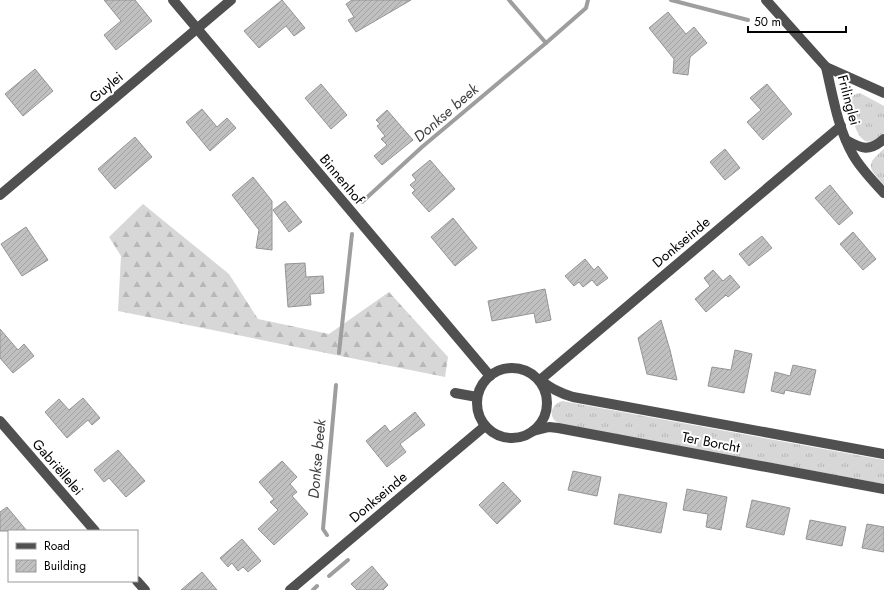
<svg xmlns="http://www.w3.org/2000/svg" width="884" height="590" font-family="Jost,sans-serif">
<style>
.grass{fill:url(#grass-tufts)}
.forest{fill:url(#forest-firs)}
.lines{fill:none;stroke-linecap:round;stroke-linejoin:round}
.stream{stroke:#9e9e9e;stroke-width:4}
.building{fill:url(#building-hatch);stroke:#949494}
.minor{stroke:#505050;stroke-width:10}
.labels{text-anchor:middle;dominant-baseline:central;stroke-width:4;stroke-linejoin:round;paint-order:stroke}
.street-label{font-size:14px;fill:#000;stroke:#fff}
.water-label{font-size:15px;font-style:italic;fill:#3f3f3f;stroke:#fff}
</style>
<defs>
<pattern id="grass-tufts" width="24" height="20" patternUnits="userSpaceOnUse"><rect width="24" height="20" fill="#d7d7d7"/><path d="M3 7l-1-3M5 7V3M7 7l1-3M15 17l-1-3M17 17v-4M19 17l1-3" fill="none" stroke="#b7b7b7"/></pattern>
<pattern id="forest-firs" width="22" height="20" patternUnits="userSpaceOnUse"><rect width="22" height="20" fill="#d7d7d7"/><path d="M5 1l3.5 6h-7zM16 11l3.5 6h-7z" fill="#b7b7b7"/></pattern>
<pattern id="building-hatch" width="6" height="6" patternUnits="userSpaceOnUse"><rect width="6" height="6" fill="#c0c0c0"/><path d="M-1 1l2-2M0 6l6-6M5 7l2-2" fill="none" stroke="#a3a3a3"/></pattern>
</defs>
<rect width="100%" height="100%" fill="#fff"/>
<g class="grass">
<path d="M860,93L884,106V133C865,151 859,138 852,119C850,114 846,107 847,101C849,96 855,94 860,93Z"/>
<path d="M884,149V185C868,167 865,165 884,149Z"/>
<path d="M562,401L884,460V484L561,424C547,419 550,405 562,401Z"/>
</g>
<polygon class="forest" points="143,204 229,274 258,319 329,334 389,292 448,357 445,377 118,311 121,256 109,237"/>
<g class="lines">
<g class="stream">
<polyline points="509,0 546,43 586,8 588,0"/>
<polyline points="671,0 748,20"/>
<polyline points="362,202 422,147 546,43"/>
<polyline points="339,353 352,234"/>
<polyline points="327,535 323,529 336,385"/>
<polyline points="329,576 348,560"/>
<polyline points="313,590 317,586"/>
</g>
</g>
<g class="building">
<polygon points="104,0 135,0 152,21 116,50 104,35 121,21"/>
<polygon points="282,0 305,28 294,36 286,26 259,48 244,31"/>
<polygon points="352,0 411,0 356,32 348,20 354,17 346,4"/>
<polygon points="668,12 686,34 694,27 707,43 690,57 688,75 673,73 674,59 649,28"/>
<polygon points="35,69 53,91 23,116 5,94"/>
<polygon points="321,84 347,115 331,129 305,98"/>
<polygon points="767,84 792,114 763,140 747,122 761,110 750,98"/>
<polygon points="202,109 217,127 227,118 236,128 210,151 186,122"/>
<polygon points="387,110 413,140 382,165 374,156 387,145 381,139 385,136 377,126 380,124 376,120"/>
<polygon points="135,137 152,157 115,189 98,169"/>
<polygon points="725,149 740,168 725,180 710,162"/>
<polygon points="430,160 455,189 429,212 412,193 415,190 410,185 416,180 412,175"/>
<polygon points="253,177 272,201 272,250 256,248 259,230 232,195"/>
<polygon points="830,185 853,213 839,225 815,198"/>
<polygon points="285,201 302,222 289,232 273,210"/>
<polygon points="453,218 477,248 455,266 431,237"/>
<polygon points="26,227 48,260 22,276 1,244"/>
<polygon points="853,232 876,259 863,270 840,244"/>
<polygon points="762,236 772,248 749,266 739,254"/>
<polygon points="585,259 594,270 598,266 608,278 597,286 592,280 583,287 579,282 574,286 565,276"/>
<polygon points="305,263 306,277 323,276 324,293 310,294 311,305 288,307 285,264"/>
<polygon points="713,270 723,281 730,275 740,287 728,297 726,295 706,312 695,299 710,286 704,278"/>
<polygon points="545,289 551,320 536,323 534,313 492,321 488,301"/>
<polygon points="661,320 670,350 677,380 647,374 638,338"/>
<polygon points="0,329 18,350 24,344 34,356 13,373 0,358"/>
<polygon points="735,350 752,354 744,393 708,386 712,367 731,370"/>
<polygon points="793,365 816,370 810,395 785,390 784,394 771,391 775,372 790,376"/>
<polygon points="83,398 100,418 92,425 88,420 67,438 45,412 59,399 69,410"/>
<polygon points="415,412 425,425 400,444 406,452 387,467 366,441 385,425 390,432"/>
<polygon points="118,450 145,481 126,497 109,478 104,482 94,470"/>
<polygon points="282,461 297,477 290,484 297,492 292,496 308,514 274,545 258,529 278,510 270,502 274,499 259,482"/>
<polygon points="573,471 601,477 597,496 568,490"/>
<polygon points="503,482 521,501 497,524 479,505"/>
<polygon points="687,489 727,497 721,530 706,527 708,514 683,510"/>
<polygon points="619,494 667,503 661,533 614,524"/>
<polygon points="752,500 790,508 784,535 746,527"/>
<polygon points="7,507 27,531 0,531 0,512"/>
<polygon points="810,520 846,527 842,546 806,539"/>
<polygon points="867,524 884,527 884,552 862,548"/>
<polygon points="242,539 261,561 248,572 243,567 238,571 232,563 228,567 220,558"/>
<polygon points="372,566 388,585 383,590 357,590 351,584"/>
<polygon points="202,572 217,590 181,590"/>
</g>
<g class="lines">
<g class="minor">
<polyline points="173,0 490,376"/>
<polyline points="766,0 826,67 884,93"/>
<path d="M826,67C833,97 838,129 853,155C861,169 873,181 884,193"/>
<path d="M846,140C862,149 869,152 884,139"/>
<polyline points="0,195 231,0"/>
<circle cx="512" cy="403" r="35"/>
<polyline points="540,380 841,126"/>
<path d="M540,380C551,388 559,393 573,397L884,454"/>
<polyline points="455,393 477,397"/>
<polyline points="0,421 95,531"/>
<polyline points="533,431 549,427 558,428 884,489"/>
<polyline points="137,581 145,590"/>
<polyline points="290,590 485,426"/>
</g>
</g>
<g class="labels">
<g class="street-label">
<text transform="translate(106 87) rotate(-40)">Guylei</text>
<text transform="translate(849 100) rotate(75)">Frilinglei</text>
<text transform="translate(342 179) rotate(50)">Binnenhof</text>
<text transform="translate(681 242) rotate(-40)">Donkseinde</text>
<text transform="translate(711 442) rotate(11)">Ter Borcht</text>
<text transform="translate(58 467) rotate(49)">Gabriëllelei</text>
<text transform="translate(378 497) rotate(-40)">Donkseinde</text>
</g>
<g class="water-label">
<text transform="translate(446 113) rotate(-41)">Donkse beek</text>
<text transform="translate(317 459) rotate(-85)">Donkse beek</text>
</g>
</g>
<rect x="8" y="530" width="130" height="52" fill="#ffffff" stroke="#999999"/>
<rect x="16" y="543" width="20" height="6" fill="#505050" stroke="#999999"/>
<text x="44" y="550" font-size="12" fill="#000000">Road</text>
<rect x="16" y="560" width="20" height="12" fill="url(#building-hatch)" stroke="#999999"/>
<text x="44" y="570" font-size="12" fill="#000000">Building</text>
<path d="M748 26v6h98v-6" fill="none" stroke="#000000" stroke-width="2"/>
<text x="754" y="26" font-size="12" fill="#000000" stroke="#ffffff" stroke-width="3" paint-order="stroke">50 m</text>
</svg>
